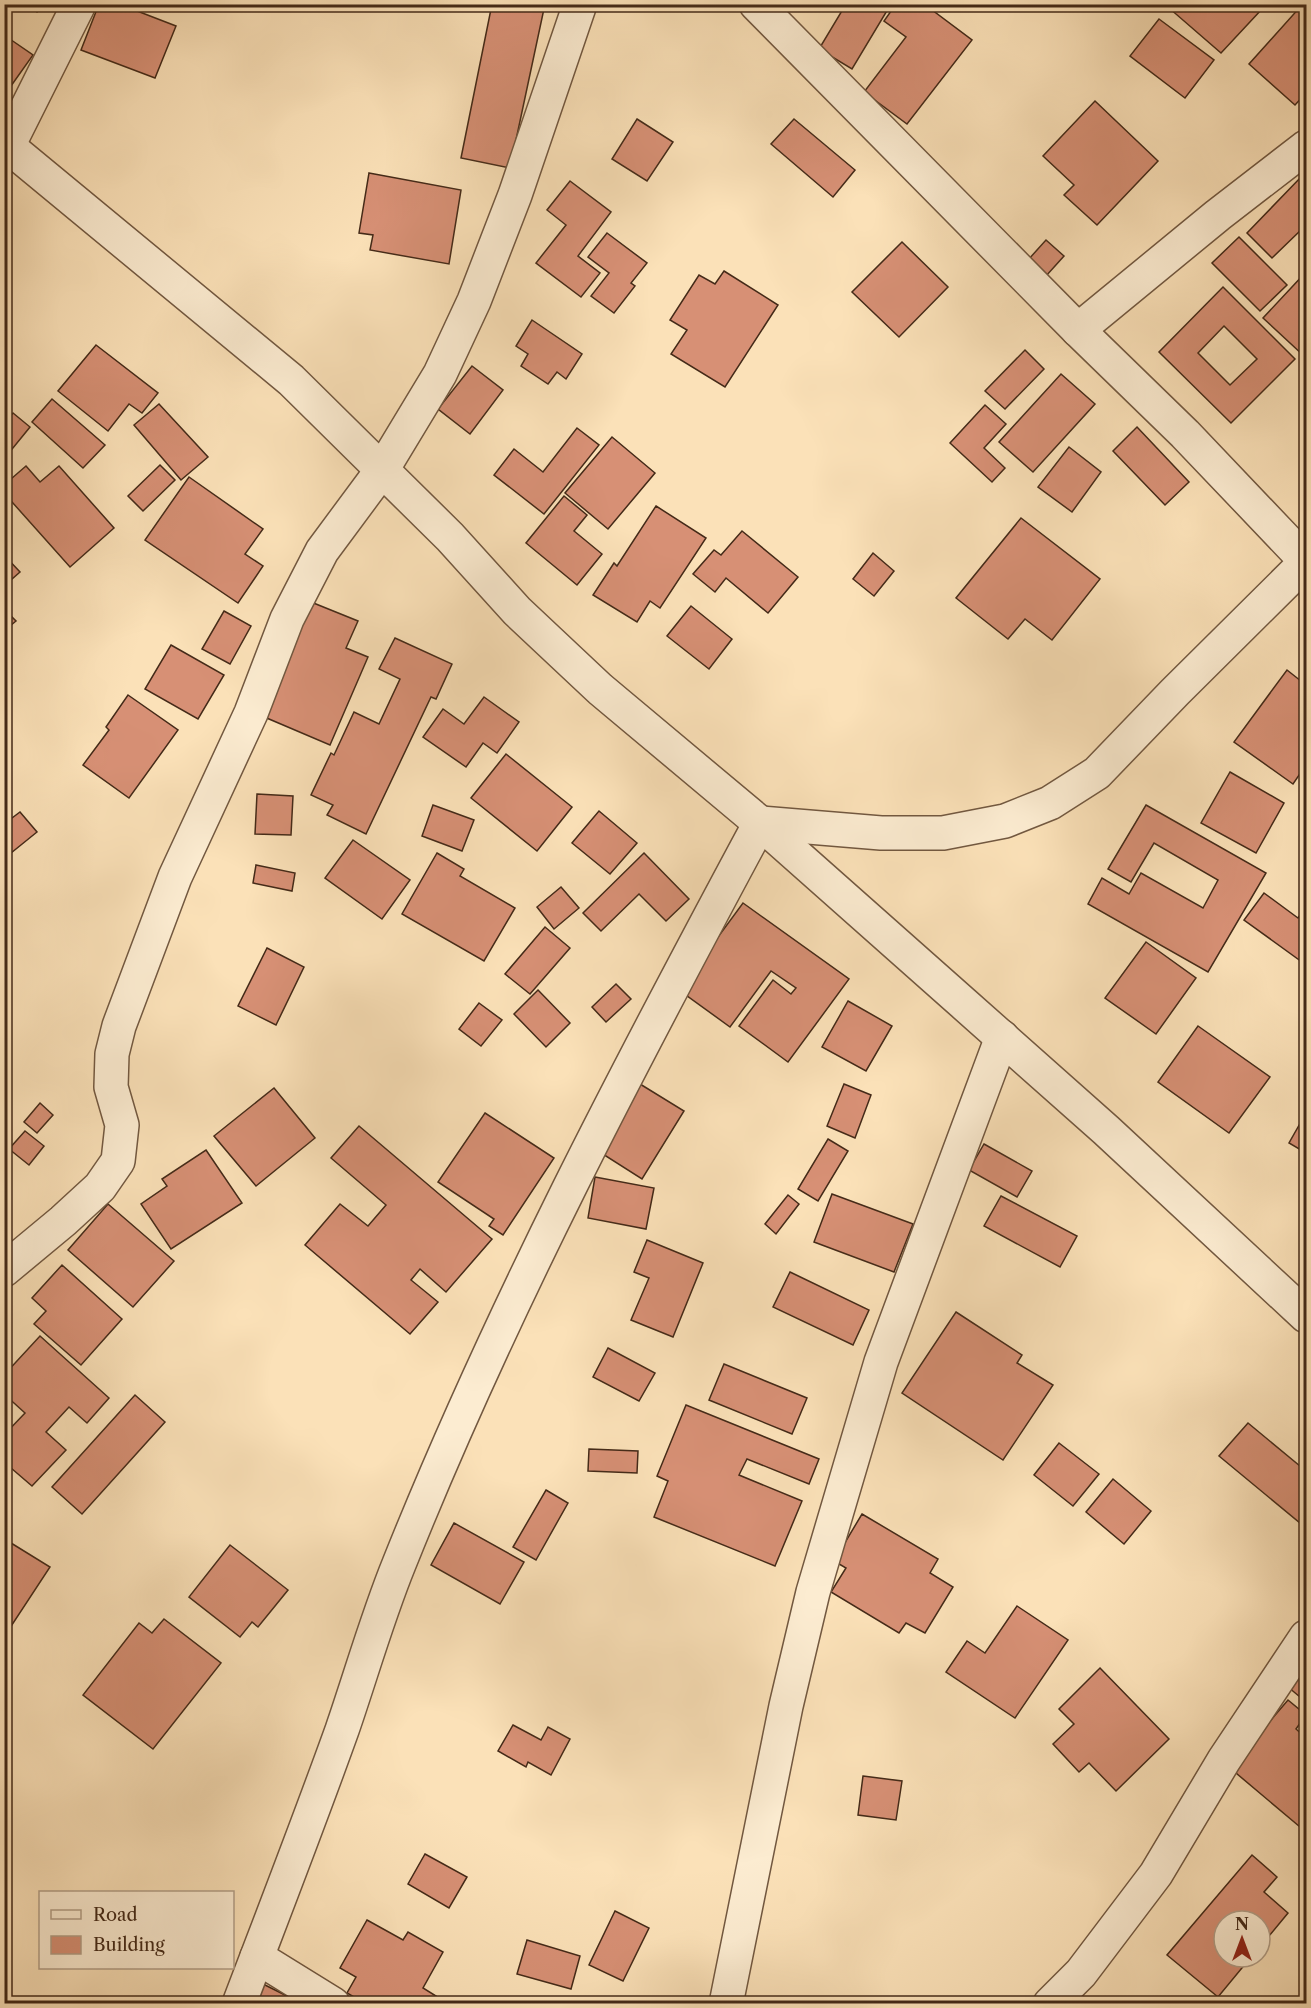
<svg xmlns="http://www.w3.org/2000/svg" width="1311" height="2008" font-family="'Libre Caslon Text',serif">
<style>
.building{fill:#d79075;stroke:#442a18;stroke-width:1.5;fill-rule:evenodd}
.lines{fill:none;stroke-linecap:round;stroke-linejoin:round}
.minor-casing{stroke:#725840;stroke-width:36}
.minor{stroke:#fcecd1;stroke-width:33}
</style>
<rect width="100%" height="100%" fill="#fbe1b8"/>
<filter id="stains"><feTurbulence type="fractalNoise" baseFrequency=".00333" numOctaves="4"/><feColorMatrix values="0 0 0 0 .2 0 0 0 0 .09 0 0 0 0 .02 0 0 0 .5 -.17"/></filter>
<radialGradient id="worn" r=".72"><stop offset=".6" stop-color="#630" stop-opacity="0"/><stop offset="1" stop-color="#630" stop-opacity=".3"/></radialGradient>
<g class="building">
<polygon points="27,4 42,4 37,12"/>
<polygon points="99,4 119,4 176,26 155,78 81,50"/>
<polygon points="492,4 545,4 510,168 461,158"/>
<polygon points="846,4 891,4 852,69 819,49"/>
<polygon points="896,4 924,4 972,40 907,124 864,92 906,37 884,21"/>
<polygon points="1172,4 1257,4 1262,9 1221,53 1169,8"/>
<polygon points="1301,6 1306,11 1306,93 1295,105 1249,64"/>
<polygon points="1159,19 1214,60 1185,98 1130,56"/>
<polygon points="4,35 33,55 11,86 4,82"/>
<polygon points="1095,101 1158,161 1097,225 1064,195 1074,185 1043,156"/>
<polygon points="637,119 673,142 647,181 612,159"/>
<polygon points="794,119 855,170 833,197 771,144"/>
<polygon points="369,173 461,190 449,264 370,250 373,235 359,233"/>
<polygon points="1302,176 1306,180 1306,231 1303,228 1272,258 1247,233"/>
<polygon points="570,181 611,212 578,256 600,273 581,297 536,263 566,225 547,210"/>
<polygon points="607,233 647,263 631,283 635,286 614,313 591,296 609,273 588,257"/>
<polygon points="1239,237 1287,285 1260,311 1212,263"/>
<polygon points="1046,240 1064,256 1046,276 1028,260"/>
<polygon points="902,242 948,287 899,337 852,292"/>
<polygon points="724,271 778,305 725,387 671,354 687,330 670,320 699,275 715,284"/>
<polygon points="1306,272 1306,354 1304,356 1263,318"/>
<path d="M1223,287L1295,359L1231,423L1159,352ZM1224,326L1257,359L1230,385L1198,353Z"/>
<polygon points="532,320 582,354 566,379 557,372 548,384 521,366 528,354 516,346"/>
<polygon points="96,345 158,393 142,413 129,404 108,431 58,391"/>
<polygon points="1025,350 1044,369 1005,409 985,391"/>
<polygon points="472,366 503,390 470,434 438,409"/>
<polygon points="1061,374 1095,404 1033,472 999,442"/>
<polygon points="52,399 105,445 83,468 32,422"/>
<polygon points="159,404 208,457 181,480 134,425"/>
<polygon points="985,405 1006,424 984,448 1005,468 992,482 950,443"/>
<polygon points="13,413 30,427 4,459 4,423"/>
<polygon points="1137,427 1189,482 1165,505 1113,451"/>
<polygon points="577,428 599,445 544,514 494,475 514,449 543,472"/>
<polygon points="612,437 655,473 608,529 565,493"/>
<polygon points="1069,447 1101,472 1072,512 1038,487"/>
<polygon points="160,465 175,480 143,511 128,496"/>
<polygon points="26,466 40,482 59,466 114,528 70,567 4,493 4,485"/>
<polygon points="189,477 263,529 245,554 263,566 238,603 145,540"/>
<polygon points="564,496 587,515 574,531 602,554 577,585 526,543"/>
<polygon points="656,506 706,538 660,608 650,601 637,622 593,595 614,563 617,566"/>
<polygon points="1021,518 1100,579 1052,640 1025,619 1008,639 956,598"/>
<polygon points="742,531 798,577 768,613 726,578 715,592 693,574 714,550 721,555"/>
<polygon points="873,553 894,571 874,596 853,579"/>
<polygon points="4,555 20,572 4,586"/>
<polygon points="311,602 358,621 346,648 368,657 330,745 262,716"/>
<polygon points="691,606 732,639 709,669 667,636"/>
<polygon points="4,609 16,621 4,631"/>
<polygon points="224,611 251,626 230,664 202,649"/>
<polygon points="395,638 452,664 436,699 431,697 366,834 327,815 333,805 311,795 331,753 334,755 354,712 379,724 400,679 379,669"/>
<polygon points="171,645 224,675 198,719 145,689"/>
<polygon points="1287,670 1306,685 1306,765 1293,784 1234,742"/>
<polygon points="128,695 178,730 129,798 83,765 109,730 106,727"/>
<polygon points="484,697 519,722 497,753 483,743 466,767 423,737 443,709 464,724"/>
<polygon points="506,754 572,807 537,851 471,798"/>
<polygon points="1230,772 1284,803 1256,853 1201,823"/>
<polygon points="257,794 293,796 291,835 255,834"/>
<polygon points="433,805 474,820 462,851 422,836"/>
<polygon points="1146,805 1266,873 1208,972 1088,904 1102,878 1129,894 1141,873 1203,908 1218,880 1154,843 1131,882 1108,869"/>
<polygon points="599,811 637,843 610,874 572,843"/>
<polygon points="20,812 37,832 11,853 4,845 4,824"/>
<polygon points="353,840 410,880 382,919 325,878"/>
<polygon points="437,853 464,869 460,876 515,908 484,961 402,914"/>
<polygon points="644,853 689,899 666,921 639,894 601,931 583,913"/>
<polygon points="256,865 295,873 292,891 253,883"/>
<polygon points="561,887 579,908 554,929 537,907"/>
<polygon points="1264,893 1298,918 1306,906 1306,956 1302,962 1244,920"/>
<polygon points="743,903 849,979 788,1062 739,1026 773,980 791,994 796,988 771,971 730,1027 679,990"/>
<polygon points="545,927 570,948 530,994 505,974"/>
<polygon points="1146,942 1196,978 1156,1034 1105,998"/>
<polygon points="267,948 304,967 276,1025 238,1006"/>
<polygon points="616,984 631,999 606,1022 592,1007"/>
<polygon points="538,990 570,1023 546,1047 514,1014"/>
<polygon points="848,1001 892,1026 866,1071 822,1047"/>
<polygon points="479,1003 502,1020 481,1046 459,1029"/>
<polygon points="1198,1026 1270,1077 1229,1133 1158,1082"/>
<polygon points="640,1084 684,1111 642,1179 598,1151"/>
<polygon points="844,1084 871,1095 855,1138 827,1126"/>
<polygon points="274,1088 315,1138 256,1186 214,1136"/>
<polygon points="40,1103 53,1115 37,1133 24,1122"/>
<polygon points="485,1113 554,1158 503,1235 489,1226 494,1219 438,1182"/>
<polygon points="1306,1113 1306,1153 1289,1143"/>
<polygon points="359,1126 492,1239 446,1292 420,1269 411,1280 438,1302 410,1334 305,1245 340,1204 368,1226 386,1205 331,1158"/>
<polygon points="25,1131 44,1146 29,1165 9,1149"/>
<polygon points="828,1139 848,1151 818,1201 798,1189"/>
<polygon points="984,1144 1032,1171 1017,1197 969,1170"/>
<polygon points="206,1150 242,1203 171,1249 141,1204 167,1186 162,1179"/>
<polygon points="595,1177 654,1188 646,1229 588,1218"/>
<polygon points="832,1194 913,1224 894,1272 814,1242"/>
<polygon points="788,1195 799,1204 776,1234 765,1224"/>
<polygon points="1001,1196 1077,1236 1060,1267 984,1226"/>
<polygon points="108,1204 174,1261 133,1307 68,1250"/>
<polygon points="647,1240 703,1263 673,1337 631,1320 649,1278 634,1272"/>
<polygon points="62,1265 122,1319 81,1365 34,1324 46,1311 32,1298"/>
<polygon points="790,1272 869,1310 853,1345 773,1307"/>
<polygon points="956,1312 1022,1355 1017,1363 1053,1385 1003,1460 902,1393"/>
<polygon points="40,1336 109,1398 87,1423 69,1407 46,1432 66,1450 32,1486 4,1462 4,1435 25,1413 4,1394 4,1375"/>
<polygon points="608,1348 655,1373 639,1401 593,1377"/>
<polygon points="724,1364 807,1398 792,1434 709,1400"/>
<polygon points="135,1395 165,1422 82,1514 52,1487"/>
<polygon points="686,1405 819,1459 809,1484 747,1459 739,1475 802,1501 775,1566 654,1517 668,1481 657,1476"/>
<polygon points="1248,1423 1306,1471 1306,1528 1219,1456"/>
<polygon points="1059,1443 1099,1474 1073,1506 1034,1475"/>
<polygon points="589,1449 638,1451 637,1473 588,1471"/>
<polygon points="1113,1479 1151,1511 1124,1544 1086,1512"/>
<polygon points="546,1490 568,1503 536,1560 513,1547"/>
<polygon points="862,1514 938,1559 930,1573 953,1587 925,1633 906,1623 899,1633 831,1592 846,1568 834,1561"/>
<polygon points="454,1523 524,1562 500,1604 431,1565"/>
<polygon points="11,1543 50,1567 4,1637 4,1554"/>
<polygon points="230,1545 288,1590 258,1627 252,1622 240,1637 189,1597"/>
<polygon points="1017,1606 1068,1640 1015,1718 946,1672 967,1641 985,1653"/>
<polygon points="164,1619 221,1663 153,1749 83,1695 139,1623 152,1633"/>
<polygon points="1306,1665 1306,1702 1288,1687"/>
<polygon points="1100,1668 1169,1739 1116,1791 1089,1763 1079,1772 1053,1744 1074,1724 1059,1709"/>
<polygon points="1288,1700 1306,1715 1296,1729 1306,1738 1306,1832 1230,1768"/>
<polygon points="513,1725 541,1740 548,1727 570,1739 551,1775 528,1762 526,1767 498,1751"/>
<polygon points="863,1776 902,1781 896,1820 858,1815"/>
<polygon points="425,1854 467,1877 449,1908 408,1884"/>
<polygon points="1252,1855 1277,1877 1264,1892 1288,1913 1260,1947 1260,1921 1224,1921 1224,1957 1251,1957 1218,1997 1167,1955"/>
<polygon points="615,1911 649,1928 623,1981 589,1965"/>
<polygon points="367,1920 403,1940 408,1932 443,1952 423,1988 436,1996 431,2004 366,2004 347,1993 356,1977 340,1968"/>
<polygon points="527,1940 580,1956 571,1989 517,1974"/>
<polygon points="263,1984 303,2004 258,2004 254,2001"/>
</g>
<g class="lines">
<g class="minor-casing">
<g id="minor">
<polyline points="756,4 1078,330 1185,434 1306,561"/>
<polyline points="4,143 291,380 450,537 517,611 600,689 760,823 963,1003 1106,1130 1306,1316"/>
<polyline points="8,146 79,4"/>
<polyline points="1078,330 1218,215 1306,147"/>
<polyline points="4,1270 63,1221 100,1187 118,1161 122,1125 111,1087 112,1054 119,1026 175,877 251,713 287,619 322,551 382,470 440,374 474,301 515,195 580,4"/>
<polyline points="257,1957 333,2004"/>
<path d="M239,2004C274,1912 309,1822 342,1730C361,1675 377,1618 399,1564C501,1309 630,1065 760,823L881,833H943L1005,821L1050,803L1097,773L1175,692L1306,562"/>
<polyline points="726,2004 786,1706 813,1592 881,1362 1002,1037"/>
<polyline points="1050,2004 1081,1973 1156,1874 1224,1760 1306,1637"/>
</g>
</g>
<use href="#minor" class="minor"/>
</g>
<rect width="1311" height="2008" fill="none" stroke="#fbe1b8" stroke-width="24"/>
<rect x="6" y="6" width="1299" height="1996" fill="none" stroke="#442a18" stroke-width="3"/>
<rect x="12" y="12" width="1287" height="1984" fill="none" stroke="#442a18" stroke-width="1.5"/>
<rect x="39" y="1891" width="195" height="78" fill="#fcecd1" stroke="#b29e87" stroke-width="1.5"/>
<rect x="51" y="1910" width="30" height="9" fill="#fcecd1" stroke="#b29e87" stroke-width="1.5"/>
<text x="93" y="1921" font-size="18" fill="#442a18">Road</text>
<rect x="51" y="1936" width="30" height="18" fill="#d79075" stroke="#b29e87" stroke-width="1.5"/>
<text x="93" y="1951" font-size="18" fill="#442a18">Building</text>
<g transform="translate(1242 1939)"><circle r="28" fill="#fcecd1" stroke="#b29e87" stroke-width="1.5"/>
<path d="M0-4.5L10 22L0 15L-10 22Z" fill="#8f2418"/>
<text y="-9" font-size="16" font-weight="bold" text-anchor="middle" fill="#442a18">N</text>
</g>
<rect width="100%" height="100%" filter="url(#stains)"/>
<rect width="100%" height="100%" fill="url(#worn)"/>
</svg>
